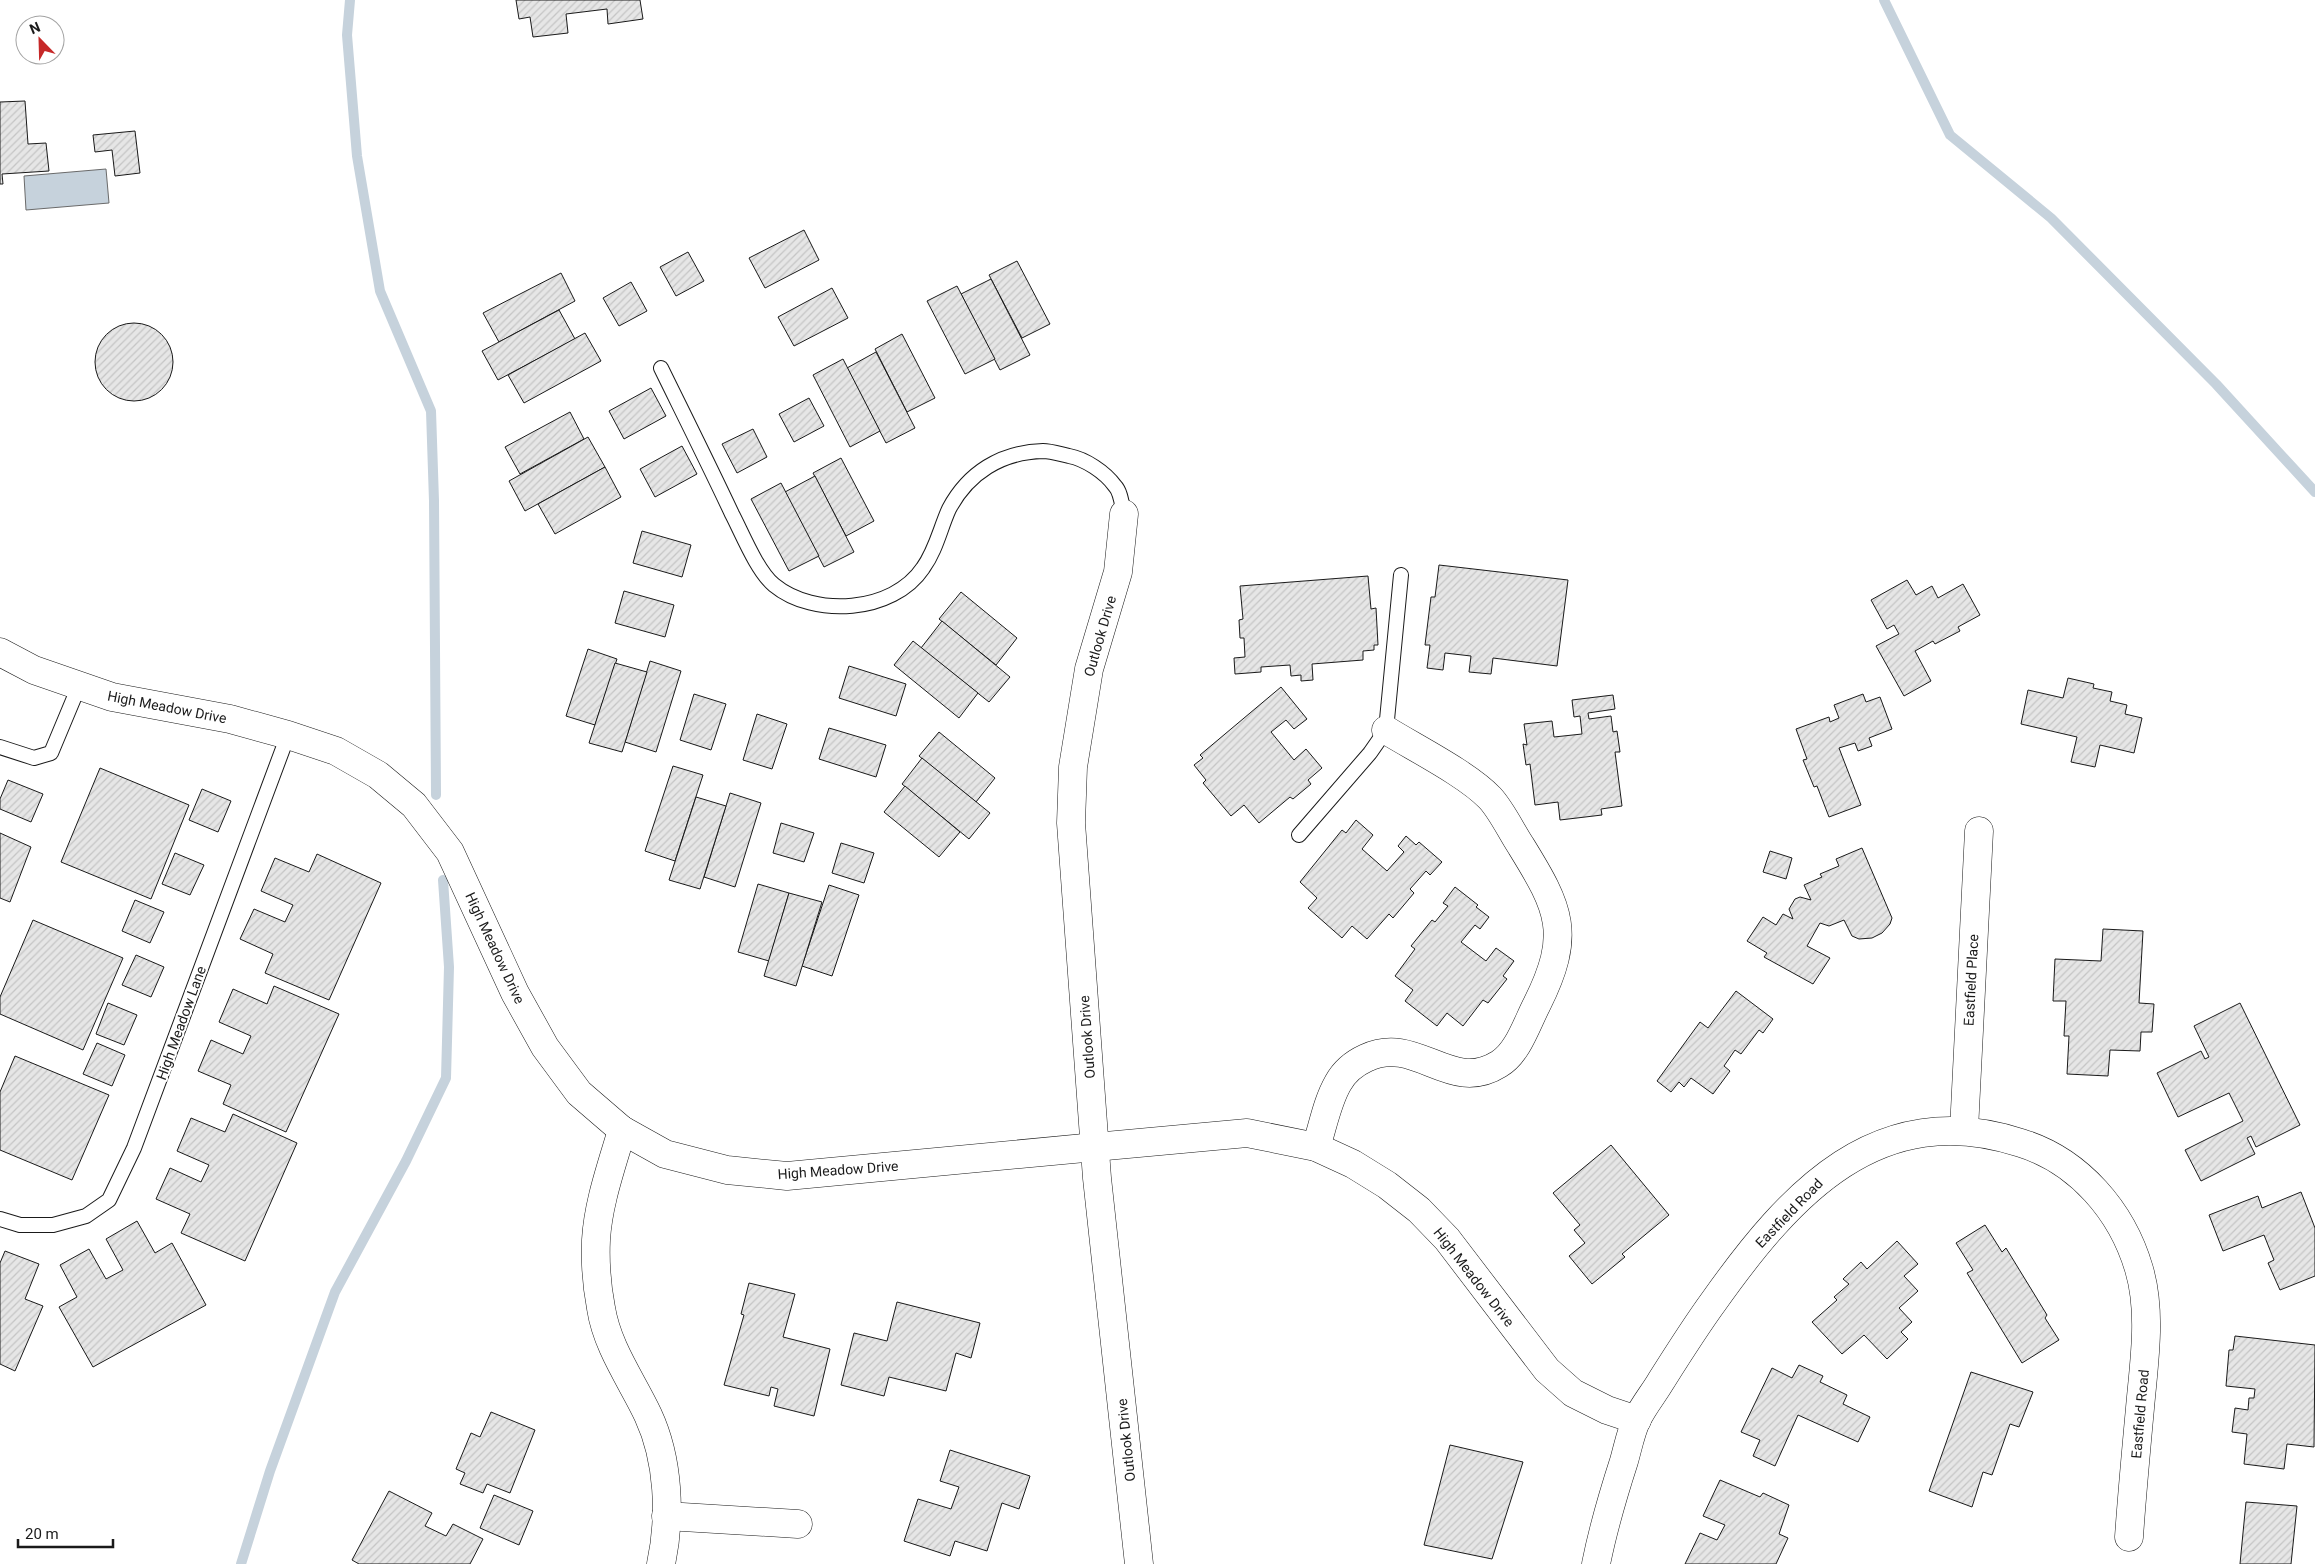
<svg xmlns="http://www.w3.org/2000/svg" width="2315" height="1564" font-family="Roboto,sans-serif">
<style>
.water{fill:#c6d2dc;stroke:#6a6a6a}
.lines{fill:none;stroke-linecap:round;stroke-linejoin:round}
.stream{stroke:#c6d2dc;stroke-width:10}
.building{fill:url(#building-hatch);stroke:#1a1a1a}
.service-casing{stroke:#1a1a1a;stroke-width:16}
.minor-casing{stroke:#1a1a1a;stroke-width:29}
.tertiary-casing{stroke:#1a1a1a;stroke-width:29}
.service{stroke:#fff;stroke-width:14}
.minor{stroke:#fff;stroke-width:28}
.tertiary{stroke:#fff;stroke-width:28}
.labels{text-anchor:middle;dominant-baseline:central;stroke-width:4;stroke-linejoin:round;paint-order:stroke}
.street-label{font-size:14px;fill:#1a1a1a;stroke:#fff}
</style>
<defs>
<pattern id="building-hatch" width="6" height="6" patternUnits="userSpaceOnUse" patternTransform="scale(1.25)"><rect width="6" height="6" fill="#e6e6e6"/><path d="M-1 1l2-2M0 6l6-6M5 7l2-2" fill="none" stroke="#c5c5c5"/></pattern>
</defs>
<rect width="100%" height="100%" fill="#fff"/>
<polygon class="water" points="106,169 109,203 26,210 24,176"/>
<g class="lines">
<g class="stream">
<polyline points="350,0 347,35 357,156 380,291 431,411 434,501 436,795"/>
<polyline points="1884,0 1950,135 2051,218 2216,384 2315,492"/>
<polyline points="241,1564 270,1471 335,1292 406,1161 446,1078 449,967 443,880"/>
</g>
</g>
<g class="building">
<polygon points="516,0 640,0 643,19 608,24 607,9 566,14 568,33 533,37 530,17 519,19"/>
<polygon points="25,101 28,144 46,143 49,171 2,174 3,184 0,184 0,102"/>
<polygon points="135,131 140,173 115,176 112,150 95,152 93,135"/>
<polygon points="804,230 819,260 765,288 749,258"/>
<polygon points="688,252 704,281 676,296 660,267"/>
<polygon points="1017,261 1050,324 1022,338 989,275"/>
<polygon points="561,273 575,301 499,342 483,313"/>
<polygon points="991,279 1030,355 1000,370 961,294"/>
<polygon points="631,282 647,311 619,326 603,298"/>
<polygon points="957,286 995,359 965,374 927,301"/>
<polygon points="832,288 848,318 794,346 778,317"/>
<polygon points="559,310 575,339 498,380 482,351"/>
<circle cx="134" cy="362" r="39"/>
<polygon points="585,333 601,361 524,403 508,375"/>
<polygon points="902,334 935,398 907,412 875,349"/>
<polygon points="876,352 915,428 886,443 847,368"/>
<polygon points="843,359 880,431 850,447 813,375"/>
<polygon points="651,388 666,416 624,439 609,411"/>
<polygon points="809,398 824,426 794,442 779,414"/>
<polygon points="570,412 584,439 520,474 505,447"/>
<polygon points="753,429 767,457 737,473 722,444"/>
<polygon points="588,437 605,467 525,511 509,481"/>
<polygon points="682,446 697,474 655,497 640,469"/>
<polygon points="841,458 874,521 846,536 813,473"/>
<polygon points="605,467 621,497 555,534 538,504"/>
<polygon points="815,476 854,552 824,567 785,492"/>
<polygon points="781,483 819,556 789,571 751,499"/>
<polygon points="642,531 691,545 682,577 633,563"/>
<polygon points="1439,565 1568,580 1557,666 1493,658 1491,674 1469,672 1471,656 1445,653 1443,670 1427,668 1430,645 1425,645 1431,597 1435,597"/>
<polygon points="1368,576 1371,609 1376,608 1378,645 1374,645 1374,650 1363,651 1363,660 1312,664 1313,680 1301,681 1301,675 1291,676 1290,665 1261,667 1261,672 1235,674 1234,658 1245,657 1244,638 1240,638 1239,620 1243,619 1240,586"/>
<polygon points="1907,580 1916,595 1932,586 1938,598 1963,584 1980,615 1958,627 1960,631 1935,644 1933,641 1915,651 1931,681 1904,696 1876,646 1899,634 1894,625 1887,629 1871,600"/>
<polygon points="624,591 674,605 665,637 615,623"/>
<polygon points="961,592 1017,638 996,665 939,619"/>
<polygon points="942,621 1010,677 989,702 921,648"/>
<polygon points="913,641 978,693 959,718 894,665"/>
<polygon points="588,649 617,659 595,725 566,716"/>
<polygon points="650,661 681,671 656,752 625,742"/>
<polygon points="615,663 647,672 622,752 589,743"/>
<polygon points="849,666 906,684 896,716 839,698"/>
<polygon points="2068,678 2094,684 2093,688 2112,692 2110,701 2127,705 2125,714 2142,718 2134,753 2100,745 2095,767 2071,762 2077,737 2021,724 2028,690 2063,698"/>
<polygon points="1281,687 1307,719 1294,729 1286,720 1271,732 1294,760 1306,749 1322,768 1308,780 1311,784 1293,799 1290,797 1259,823 1244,805 1231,816 1203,783 1206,780 1194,765 1203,758 1200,755"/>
<polygon points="694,694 726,704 711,750 680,740"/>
<polygon points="1863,694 1866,702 1880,697 1892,729 1869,738 1872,746 1858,751 1855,743 1839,748 1861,805 1829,817 1817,786 1814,787 1803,760 1807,759 1796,729 1829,717 1830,722 1839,718 1834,705"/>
<polygon points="1613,695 1615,709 1588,713 1589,719 1611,716 1613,732 1617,731 1620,752 1615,752 1622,806 1601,809 1602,815 1560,820 1558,802 1535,805 1530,764 1526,765 1523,744 1527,745 1524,724 1552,721 1554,737 1582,734 1580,716 1574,717 1572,700"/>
<polygon points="757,714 787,724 772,769 743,760"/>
<polygon points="829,728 886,745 876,777 819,759"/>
<polygon points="939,732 995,778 976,802 919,756"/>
<polygon points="922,758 990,813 969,839 902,784"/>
<polygon points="673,766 703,775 675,861 645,851"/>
<polygon points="100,768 189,805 151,899 61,862"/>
<polygon points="8,780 43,794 31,822 0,809 0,799"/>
<polygon points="905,786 960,832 939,857 884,812"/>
<polygon points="202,789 231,801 218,832 189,820"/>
<polygon points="730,793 761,803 735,887 704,877"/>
<polygon points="696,797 726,806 700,889 669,880"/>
<polygon points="1356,820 1373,835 1362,849 1387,871 1404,852 1398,846 1406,836 1416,845 1419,842 1442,862 1430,875 1426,871 1410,889 1414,893 1393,918 1389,914 1367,939 1352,926 1342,938 1308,908 1317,898 1300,882 1342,830 1346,833"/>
<polygon points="781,823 814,833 804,862 773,853"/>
<polygon points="0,833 31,847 10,902 0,898"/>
<polygon points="841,843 874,853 864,883 832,873"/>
<polygon points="1862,848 1892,918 1890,924 1882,933 1872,938 1859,939 1852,936 1844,920 1829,926 1820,923 1807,946 1830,958 1813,984 1764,957 1767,953 1747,941 1763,917 1776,925 1783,914 1793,919 1789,909 1795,899 1800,897 1811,900 1804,885 1822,877 1820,874 1839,866 1836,859"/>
<polygon points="1770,851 1792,858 1786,879 1763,872"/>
<polygon points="175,853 204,865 190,895 162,884"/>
<polygon points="317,854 381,883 329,1000 265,973 273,954 240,939 254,909 285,922 293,905 261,891 275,858 309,872"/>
<polygon points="758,884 789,893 769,961 738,952"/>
<polygon points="829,885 859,895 832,976 802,966"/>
<polygon points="1455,887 1478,905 1476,907 1489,917 1480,929 1475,925 1461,942 1486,961 1496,948 1514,961 1503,976 1507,979 1488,1003 1483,1000 1463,1026 1447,1013 1437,1026 1405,1001 1413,990 1395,976 1415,949 1411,946 1432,920 1435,922 1448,906 1443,903"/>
<polygon points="789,893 822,902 796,986 764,976"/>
<polygon points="135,900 164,912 150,943 122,931"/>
<polygon points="33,920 123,958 83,1050 0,1014 0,997"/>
<polygon points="2103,929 2143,931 2139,1003 2154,1004 2152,1032 2141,1032 2140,1051 2110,1050 2108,1076 2067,1074 2069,1036 2064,1036 2066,1001 2053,1001 2055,959 2101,961"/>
<polygon points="136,955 164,967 151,997 122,985"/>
<polygon points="274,986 339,1014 286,1132 223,1104 231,1085 198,1071 211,1040 243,1054 251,1036 219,1022 233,989 267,1004"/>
<polygon points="1736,991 1773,1019 1763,1033 1759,1030 1741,1054 1735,1050 1724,1066 1730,1071 1713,1094 1691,1078 1684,1087 1679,1082 1671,1092 1657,1081 1700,1022 1708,1028"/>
<polygon points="108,1003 137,1015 124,1045 96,1034"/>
<polygon points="2240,1003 2300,1125 2256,1147 2251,1136 2247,1138 2255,1154 2201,1181 2185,1150 2243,1121 2229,1093 2178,1117 2157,1073 2201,1051 2205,1059 2209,1057 2194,1026"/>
<polygon points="97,1043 125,1055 112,1086 83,1074"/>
<polygon points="15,1056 109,1095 72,1180 0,1150 0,1092"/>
<polygon points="233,1114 297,1143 245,1261 181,1233 190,1214 156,1199 170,1168 201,1182 209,1165 177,1151 191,1118 225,1132"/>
<polygon points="1611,1145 1669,1215 1622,1254 1625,1257 1592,1284 1569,1256 1585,1243 1574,1230 1580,1225 1553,1193"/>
<polygon points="2301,1192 2315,1228 2315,1276 2280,1290 2268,1263 2274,1260 2264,1235 2223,1251 2209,1215 2258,1196 2262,1208"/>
<polygon points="137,1221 155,1253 172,1243 206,1305 93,1367 59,1307 77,1297 60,1265 89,1249 106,1279 123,1270 106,1239"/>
<polygon points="1985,1225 2002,1252 2006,1248 2047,1315 2045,1318 2059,1340 2022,1363 1967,1273 1973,1270 1956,1243"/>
<polygon points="1897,1241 1918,1264 1904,1276 1918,1291 1899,1308 1912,1322 1901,1332 1908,1339 1887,1359 1864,1335 1842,1354 1812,1322 1837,1300 1834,1297 1849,1284 1843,1279 1861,1262 1867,1269"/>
<polygon points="5,1251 39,1264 25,1299 43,1306 15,1371 0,1364 0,1263"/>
<polygon points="749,1283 795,1294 783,1337 830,1349 814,1416 774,1406 778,1389 771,1387 769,1396 724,1385 744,1315 741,1314"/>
<polygon points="897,1302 980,1323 971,1358 956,1353 946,1391 889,1377 884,1396 841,1385 854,1333 887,1341"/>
<polygon points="2235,1336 2315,1345 2314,1447 2287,1444 2284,1469 2244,1464 2247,1434 2232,1432 2235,1408 2248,1410 2249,1398 2254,1398 2255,1389 2226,1386 2229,1350 2233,1350"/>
<polygon points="1799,1365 1823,1376 1820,1382 1847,1395 1843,1404 1870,1417 1858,1442 1798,1415 1775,1466 1753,1456 1760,1440 1741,1432 1772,1368 1792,1378"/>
<polygon points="1971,1372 2033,1392 2019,1427 2010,1424 1992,1475 1983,1472 1972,1507 1929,1491"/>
<polygon points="491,1412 535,1430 510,1493 487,1484 483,1493 460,1484 465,1473 456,1469 471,1433 480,1437"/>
<polygon points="1450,1445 1523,1462 1492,1559 1424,1545"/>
<polygon points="950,1450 1030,1476 1019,1509 1002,1503 987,1551 955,1541 950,1556 904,1541 918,1499 951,1509 959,1487 940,1481"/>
<polygon points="1720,1480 1760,1497 1763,1493 1789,1505 1779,1534 1788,1538 1776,1564 1685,1564 1700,1533 1717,1540 1725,1525 1703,1516"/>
<polygon points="389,1491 432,1513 425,1526 446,1536 453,1524 483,1539 470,1564 359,1564 352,1560"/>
<polygon points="494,1495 533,1511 519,1545 480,1528"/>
<polygon points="2246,1502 2297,1506 2291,1564 2240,1564"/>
</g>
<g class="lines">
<g class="service-casing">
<g id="service">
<path d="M661,368C685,417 709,465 732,514C742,533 757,571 774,585C814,618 893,613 923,568C936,550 940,529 949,509C968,473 1001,452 1043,451C1051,451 1060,454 1069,456C1085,459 1105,472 1115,486C1121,492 1122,506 1124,514"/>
<polyline points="0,747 34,758 51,753 79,686"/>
<polyline points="1299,835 1370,753 1386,730 1401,575"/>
<polyline points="0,1219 20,1225 53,1225 86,1216 109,1200 134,1148 288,735"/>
</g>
</g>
<g class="minor-casing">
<g id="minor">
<polyline points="1124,514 1118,572 1089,669 1073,767 1071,823 1097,1178 1139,1564"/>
<path d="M622,1130C612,1165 598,1203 596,1240C595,1262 597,1287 601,1308C607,1347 632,1381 648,1415C669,1460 671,1517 661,1564"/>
<polyline points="1964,1130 1979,831"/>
<polyline points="1095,1147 1247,1133 1316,1147 1353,1164 1387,1185 1419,1210 1447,1239 1547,1370 1573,1393 1607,1410 1637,1420"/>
<path d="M1316,1147C1323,1126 1327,1102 1338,1083C1344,1072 1355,1063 1366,1058C1417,1034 1450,1095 1499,1064C1518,1053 1527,1023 1537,1004C1572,934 1560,909 1521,846C1511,831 1502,811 1490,798C1467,774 1415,748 1386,730"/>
<polyline points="666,1516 798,1524"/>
<path d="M1596,1564C1603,1529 1613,1495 1624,1461C1628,1447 1631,1431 1637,1419C1644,1405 1654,1393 1661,1381C1678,1354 1695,1327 1714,1301C1790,1194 1878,1096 2021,1143C2079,1161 2122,1211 2139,1269C2152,1313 2144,1362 2140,1408C2136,1451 2132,1494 2129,1537"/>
</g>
</g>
<g class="tertiary-casing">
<polyline id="tertiary" points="0,652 34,670 112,697 230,719 288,735 336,751 378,775 414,805 450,852 515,993 545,1047 579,1093 622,1130 665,1154 727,1170 787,1176 1095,1147"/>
</g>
<use href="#service" class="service"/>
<use href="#minor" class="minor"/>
<use href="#tertiary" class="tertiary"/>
</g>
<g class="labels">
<g class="street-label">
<text transform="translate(1100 636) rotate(-74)">Outlook Drive</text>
<text transform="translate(167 707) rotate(11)">High Meadow Drive</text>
<text transform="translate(495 948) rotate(65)">High Meadow Drive</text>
<text transform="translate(1971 980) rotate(-87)">Eastfield Place</text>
<text transform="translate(181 1023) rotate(-70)">High Meadow Lane</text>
<text transform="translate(1087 1037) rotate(-94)">Outlook Drive</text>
<text transform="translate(838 1170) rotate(-4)">High Meadow Drive</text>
<text transform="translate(1789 1213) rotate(-46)">Eastfield Road</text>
<text transform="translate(1474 1277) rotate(52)">High Meadow Drive</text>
<text transform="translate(2140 1414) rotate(-85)">Eastfield Road</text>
<text transform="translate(1126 1440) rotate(-96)">Outlook Drive</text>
</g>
</g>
<g transform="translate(40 40) rotate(337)"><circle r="24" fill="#ffffff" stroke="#a3a3a3"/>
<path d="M0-4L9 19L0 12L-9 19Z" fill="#c62828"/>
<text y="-8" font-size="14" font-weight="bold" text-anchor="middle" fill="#1a1a1a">N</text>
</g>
<path d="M18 1539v8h95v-8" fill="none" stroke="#1a1a1a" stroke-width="2.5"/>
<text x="25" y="1539" font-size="15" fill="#1a1a1a" stroke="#ffffff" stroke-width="4" paint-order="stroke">20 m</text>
</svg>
